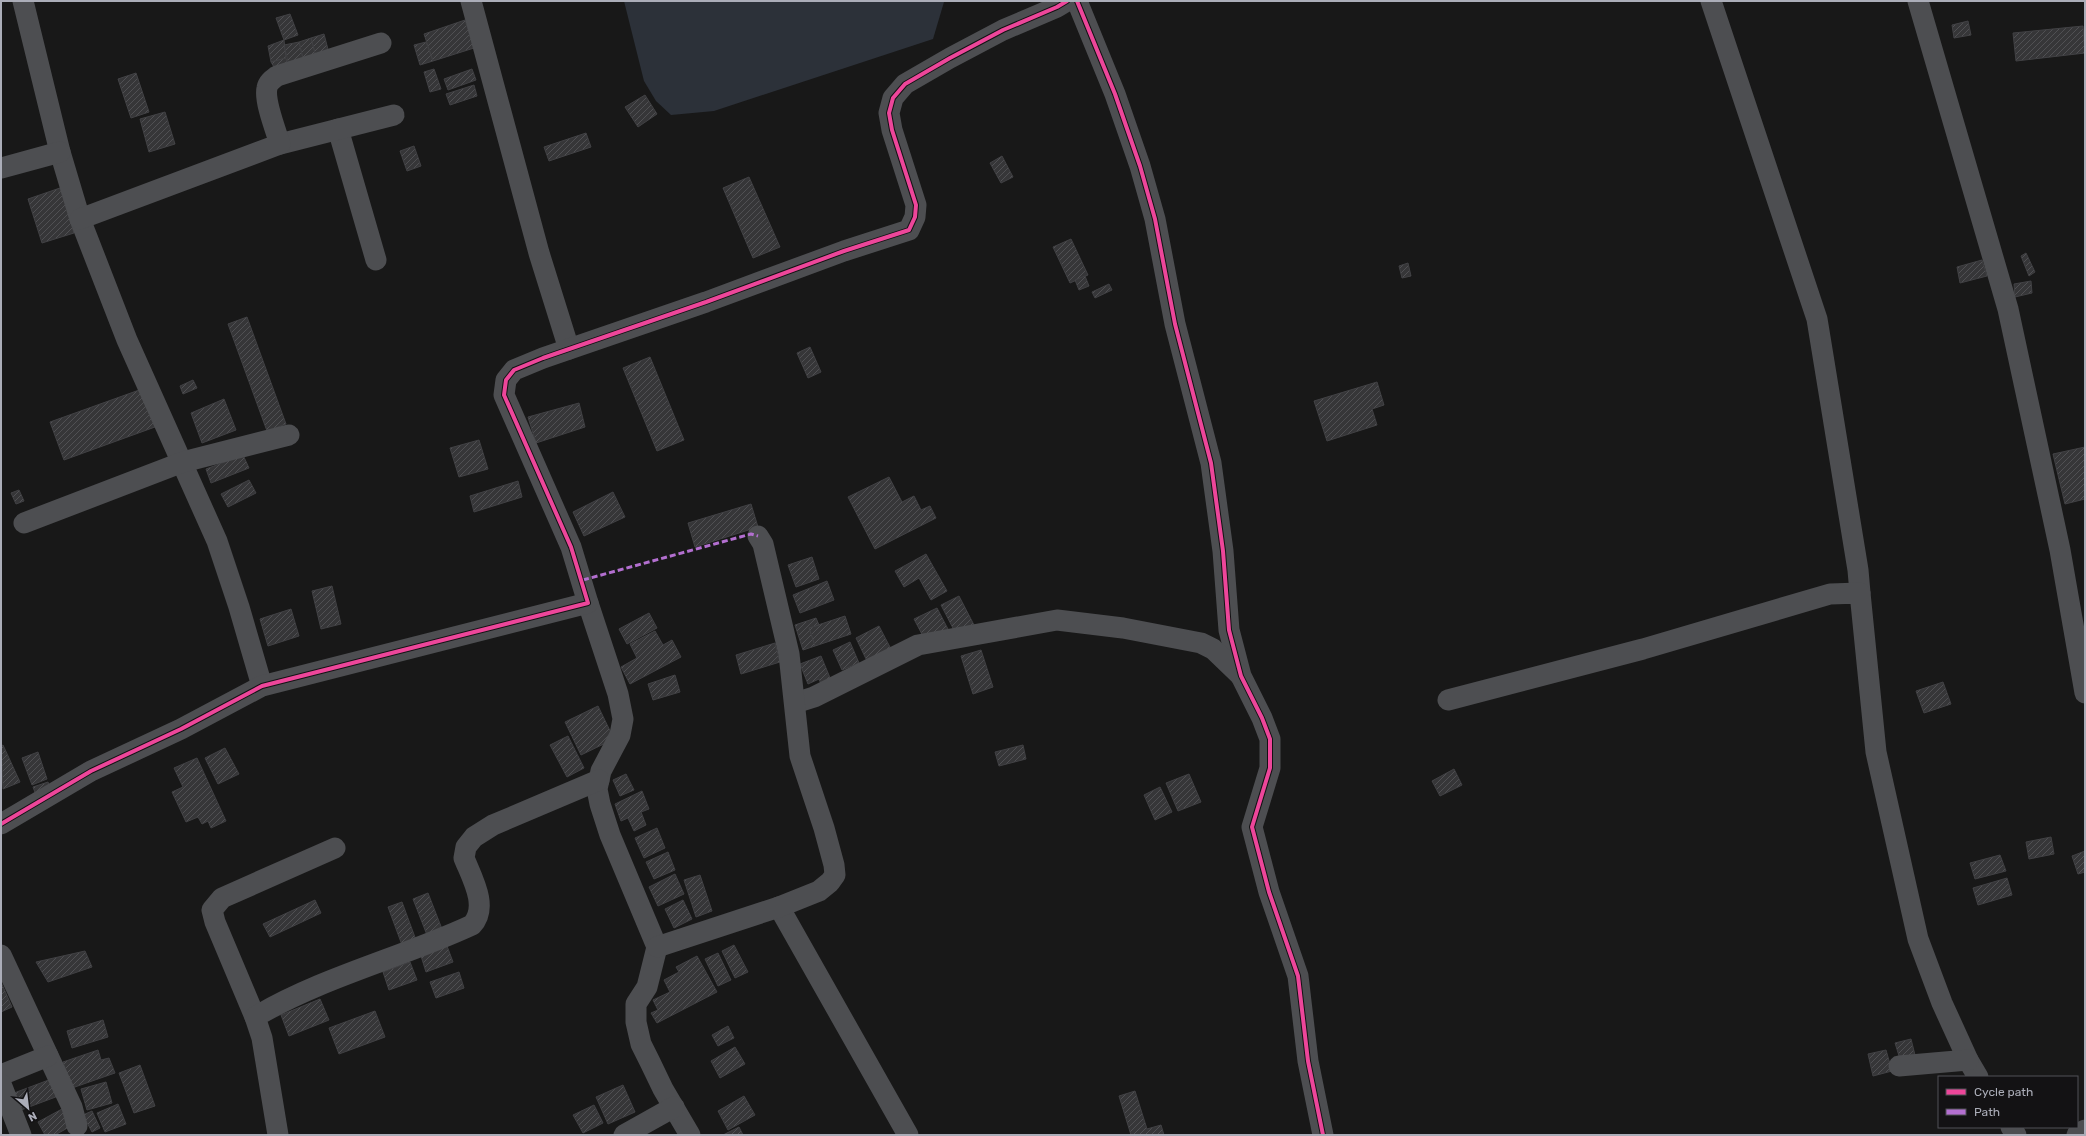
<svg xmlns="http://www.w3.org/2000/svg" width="2086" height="1136" font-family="Rubik,sans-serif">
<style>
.water{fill:#2c3139}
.building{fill:url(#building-hatch);stroke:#414144}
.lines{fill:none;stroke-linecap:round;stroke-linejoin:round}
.minor{stroke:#4d4e51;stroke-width:21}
.quiet{stroke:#b36fd0;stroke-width:3;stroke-dasharray:6 3;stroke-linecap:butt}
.cycleway-casing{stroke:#131214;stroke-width:6}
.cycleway{stroke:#ed469a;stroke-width:4}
</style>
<defs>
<pattern id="building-hatch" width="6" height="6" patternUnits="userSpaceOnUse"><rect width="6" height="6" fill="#363638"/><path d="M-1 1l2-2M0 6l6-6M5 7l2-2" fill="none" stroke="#505053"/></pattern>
</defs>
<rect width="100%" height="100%" fill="#181818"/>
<polygon class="water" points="624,1 944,1 944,2 933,39 714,111 671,115 656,101 644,81"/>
<g class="building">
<polygon points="290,14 298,35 284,40 276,18"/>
<polygon points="465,20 474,48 433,61 424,34"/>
<polygon points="1968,21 1971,35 1954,38 1952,25"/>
<polygon points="2083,26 2085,53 2016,61 2013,33"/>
<polygon points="324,34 330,57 317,61 311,38"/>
<polygon points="311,38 316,57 303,59 299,42"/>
<polygon points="284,40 286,58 271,62 268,46"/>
<polygon points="299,42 303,59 288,62 284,45"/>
<polygon points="426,42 433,61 420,65 414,45"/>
<polygon points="286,58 289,70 277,72 271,62"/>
<polygon points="434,69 441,89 430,92 424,72"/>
<polygon points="472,69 476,80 448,90 444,79"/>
<polygon points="136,73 149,112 131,118 118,79"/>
<polygon points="474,85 477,96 450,105 446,94"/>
<polygon points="645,95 657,114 638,127 625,107"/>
<polygon points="165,112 175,144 149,152 140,119"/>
<polygon points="586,133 591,147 549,161 544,147"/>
<polygon points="414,146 421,166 407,171 400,151"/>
<polygon points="1002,156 1013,177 1001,183 990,163"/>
<polygon points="749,177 780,247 753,258 723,188"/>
<polygon points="60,188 74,233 42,243 28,199"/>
<polygon points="1071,239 1088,275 1070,283 1053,247"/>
<polygon points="2026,253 2035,272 2029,276 2021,256"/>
<polygon points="1982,260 1987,276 1960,283 1957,267"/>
<polygon points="1408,263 1411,276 1402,278 1399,266"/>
<polygon points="1085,276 1089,286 1079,290 1075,280"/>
<polygon points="2031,281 2032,293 2015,297 2014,284"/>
<polygon points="1109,284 1112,290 1095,298 1092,292"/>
<polygon points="247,317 286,424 267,431 228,324"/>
<polygon points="810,347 821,372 808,378 797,353"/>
<polygon points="650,357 684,440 657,451 623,368"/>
<polygon points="193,380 197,388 183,394 180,386"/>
<polygon points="1377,382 1384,405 1372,409 1377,425 1327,441 1314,401"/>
<polygon points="142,389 155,427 64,460 50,422"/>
<polygon points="224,399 236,430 202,443 191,413"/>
<polygon points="579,403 585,427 536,443 528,417"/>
<polygon points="479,440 488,469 459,477 450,448"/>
<polygon points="2085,447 2085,499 2065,504 2053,454"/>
<polygon points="243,455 249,468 211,483 206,469"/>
<polygon points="889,477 902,502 914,496 921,510 930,506 936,518 875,549 848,497"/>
<polygon points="249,480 256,493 228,507 221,494"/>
<polygon points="518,481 522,497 474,512 470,496"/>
<polygon points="19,490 24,501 16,504 11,493"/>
<polygon points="613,492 625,517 584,536 573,512"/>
<polygon points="751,504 758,527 695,547 688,523"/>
<polygon points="926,554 947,591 931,600 919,578 904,587 895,571"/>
<polygon points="812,557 819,579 796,587 788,565"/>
<polygon points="827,581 834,600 800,613 793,595"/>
<polygon points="332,586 341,624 321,629 312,591"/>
<polygon points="959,596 974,625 956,634 941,605"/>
<polygon points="937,608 949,631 926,642 914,619"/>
<polygon points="291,609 299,636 268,646 260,619"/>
<polygon points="649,613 657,628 627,644 619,629"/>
<polygon points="845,616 851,634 815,646 809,628"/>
<polygon points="816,618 819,625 809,628 815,646 803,650 795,625"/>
<polygon points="879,626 891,649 867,661 856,638"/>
<polygon points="655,631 663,645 672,640 681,657 630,684 621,667 637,658 630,644"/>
<polygon points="850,642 859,663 842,670 833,650"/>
<polygon points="775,643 780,662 741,674 736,655"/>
<polygon points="981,650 993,687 973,694 961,656"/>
<polygon points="821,656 833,685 823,689 819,679 808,684 800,664"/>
<polygon points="675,675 680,692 653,700 648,684"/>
<polygon points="1943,682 1951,704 1924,713 1916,691"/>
<polygon points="598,706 614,739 581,755 565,722"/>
<polygon points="568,736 584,768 567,777 550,745"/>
<polygon points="3,745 20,782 3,789 1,746"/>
<polygon points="1023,745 1026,759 999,766 995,752"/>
<polygon points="225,748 239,774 218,784 205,758"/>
<polygon points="38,752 47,779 32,785 22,758"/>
<polygon points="197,758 226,821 211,828 208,821 202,824 198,817 186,822 172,792 183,787 174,768"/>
<polygon points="1454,769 1462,785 1440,796 1432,781"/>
<polygon points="626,774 634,790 620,796 613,780"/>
<polygon points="1189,774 1201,802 1178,811 1166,783"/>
<polygon points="48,782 51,790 36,795 33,787"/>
<polygon points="1160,787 1172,812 1155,820 1144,795"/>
<polygon points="642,791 649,809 641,812 646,825 634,831 628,818 621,821 615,804"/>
<polygon points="657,828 665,848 644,858 635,838"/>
<polygon points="2051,837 2054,854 2029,859 2026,842"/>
<polygon points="2085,851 2085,872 2078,874 2072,856"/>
<polygon points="668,852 675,870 654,879 646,862"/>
<polygon points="2000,855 2006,871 1975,879 1970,863"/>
<polygon points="675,874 684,894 658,906 649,887"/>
<polygon points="700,875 712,911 696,917 684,880"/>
<polygon points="2007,878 2012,895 1978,905 1973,888"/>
<polygon points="428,893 442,929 427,935 413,899"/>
<polygon points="315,900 321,913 270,937 263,924"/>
<polygon points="683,900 692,919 674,928 665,909"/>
<polygon points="402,902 416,940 402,945 388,907"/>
<polygon points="734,945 748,972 735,978 722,951"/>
<polygon points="447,946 453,962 426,972 421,956"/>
<polygon points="85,951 92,967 48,982 36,962"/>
<polygon points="718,953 731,980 718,986 705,959"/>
<polygon points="697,956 717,992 657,1023 651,1013 658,1010 653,1000 670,992 664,980 679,972 676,967"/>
<polygon points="410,962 417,980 389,990 383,972"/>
<polygon points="459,972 464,988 436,998 430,982"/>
<polygon points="1,982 12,1007 1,1012"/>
<polygon points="320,999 329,1020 289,1036 281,1015"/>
<polygon points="375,1011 385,1037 339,1054 329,1028"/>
<polygon points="103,1020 108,1037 72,1048 67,1031"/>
<polygon points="728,1026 734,1038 718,1046 712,1035"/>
<polygon points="1911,1039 1915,1055 1900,1059 1895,1043"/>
<polygon points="735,1047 745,1064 720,1078 711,1061"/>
<polygon points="98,1050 101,1060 109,1058 115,1073 72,1088 63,1062"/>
<polygon points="1886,1050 1892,1071 1873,1076 1868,1054"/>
<polygon points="140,1065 155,1106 134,1113 119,1073"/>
<polygon points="54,1078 61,1095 21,1110 14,1093"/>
<polygon points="106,1082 112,1103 87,1110 81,1089"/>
<polygon points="623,1085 635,1112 608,1124 596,1097"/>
<polygon points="1135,1091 1147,1129 1161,1125 1164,1135 1131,1135 1119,1096"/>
<polygon points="744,1096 755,1115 728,1130 718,1111"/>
<polygon points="118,1104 126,1124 105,1132 97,1113"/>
<polygon points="594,1105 603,1123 583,1133 573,1115"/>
<polygon points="62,1109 71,1126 55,1135 45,1135 38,1122"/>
<polygon points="92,1111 100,1128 92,1132 83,1115"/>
<polygon points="739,1127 743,1135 723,1135"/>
</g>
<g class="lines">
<g class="minor">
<polyline points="23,1 60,152 80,219 127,340 217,541 239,607 262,686"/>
<polyline points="471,1 539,253 569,349"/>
<polyline points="1077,1 1115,94 1140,166 1155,219 1175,324 1211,463 1223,551 1229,630 1241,676 1262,718 1270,739 1270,768 1252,827 1269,892 1298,976 1308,1061 1323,1135"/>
<polyline points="1711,1 1817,319 1858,570 1860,593"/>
<polyline points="1918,1 2008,309 2060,550 2085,693"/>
<polyline points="338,129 376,260"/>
<polyline points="280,144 394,115"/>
<polyline points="1,168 60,152"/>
<path d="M80,219L280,144C276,131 264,101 267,88C268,82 273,79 277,76L381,43"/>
<polyline points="24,523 183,462 289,435"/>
<polyline points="588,603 618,694 623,719 620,735 601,771 597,789 600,804 610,835 657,947 647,987 636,1004 636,1022 641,1044 650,1062 663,1089 690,1135"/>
<polyline points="1448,700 1643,649 1830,594 1860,593 1876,752 1918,939 1942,1003 1968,1060 1978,1077"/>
<polyline points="795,703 814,697 918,645 1057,620 1123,628 1201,643 1213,649 1240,675"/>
<polyline points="1,824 91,771 181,729 262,686 588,603 571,547 504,395 506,380 514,370 543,358 706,302 844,251 909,230 915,217 916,205 892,130 889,113 893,98 905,84 950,58 1003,30 1057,7 1067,1"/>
<polyline points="779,907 908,1135"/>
<polyline points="657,947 779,907 819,891 830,882 835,875 834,865 824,828 800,756 789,654 763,544 758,536"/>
<polyline points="1,955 72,1107 77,1126"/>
<polyline points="255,1017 215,922 212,910 222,898 335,848"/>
<polyline points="1899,1066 1968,1060"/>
<polyline points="1,1075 48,1056"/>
<polyline points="1,1084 21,1135"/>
<polyline points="2011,1127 2016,1135"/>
<path d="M278,1135L262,1038L255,1017C322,977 401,958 472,925C489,907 472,878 464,858L466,847L474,837L493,825L599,780"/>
<polyline points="624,1135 674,1107"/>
<polyline points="2077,1135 2085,1130"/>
</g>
<polyline class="quiet" points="583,580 729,540 751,534 758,536"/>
<g class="cycleway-casing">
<g id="cycleway">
<polyline points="1077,1 1115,94 1140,166 1155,219 1175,324 1211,463 1223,551 1229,630 1241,676 1262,718 1270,739 1270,768 1252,827 1269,892 1298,976 1308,1061 1323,1135"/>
<polyline points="1,824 91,771 181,729 262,686 588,603 571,547 504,395 506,380 514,370 543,358 706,302 844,251 909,230 915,217 916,205 892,130 889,113 893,98 905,84 950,58 1003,30 1057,7 1067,1"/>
</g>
</g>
<use href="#cycleway" class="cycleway"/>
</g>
<rect width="2086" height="1136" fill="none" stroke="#abadb8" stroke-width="4"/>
<rect x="1938" y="1076" width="140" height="52" fill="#131214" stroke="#505056"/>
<rect x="1946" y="1089" width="20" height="6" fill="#ed469a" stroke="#505056"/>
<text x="1974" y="1096" font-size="12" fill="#abadb8">Cycle path</text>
<rect x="1946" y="1109" width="20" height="6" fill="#b36fd0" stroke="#505056"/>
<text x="1974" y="1116" font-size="12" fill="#abadb8">Path</text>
<g transform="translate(28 1108) rotate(152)" stroke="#131214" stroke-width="3" paint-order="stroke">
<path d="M0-3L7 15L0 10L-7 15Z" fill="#abadb8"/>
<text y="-6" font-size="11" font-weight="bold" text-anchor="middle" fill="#abadb8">N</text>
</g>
</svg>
